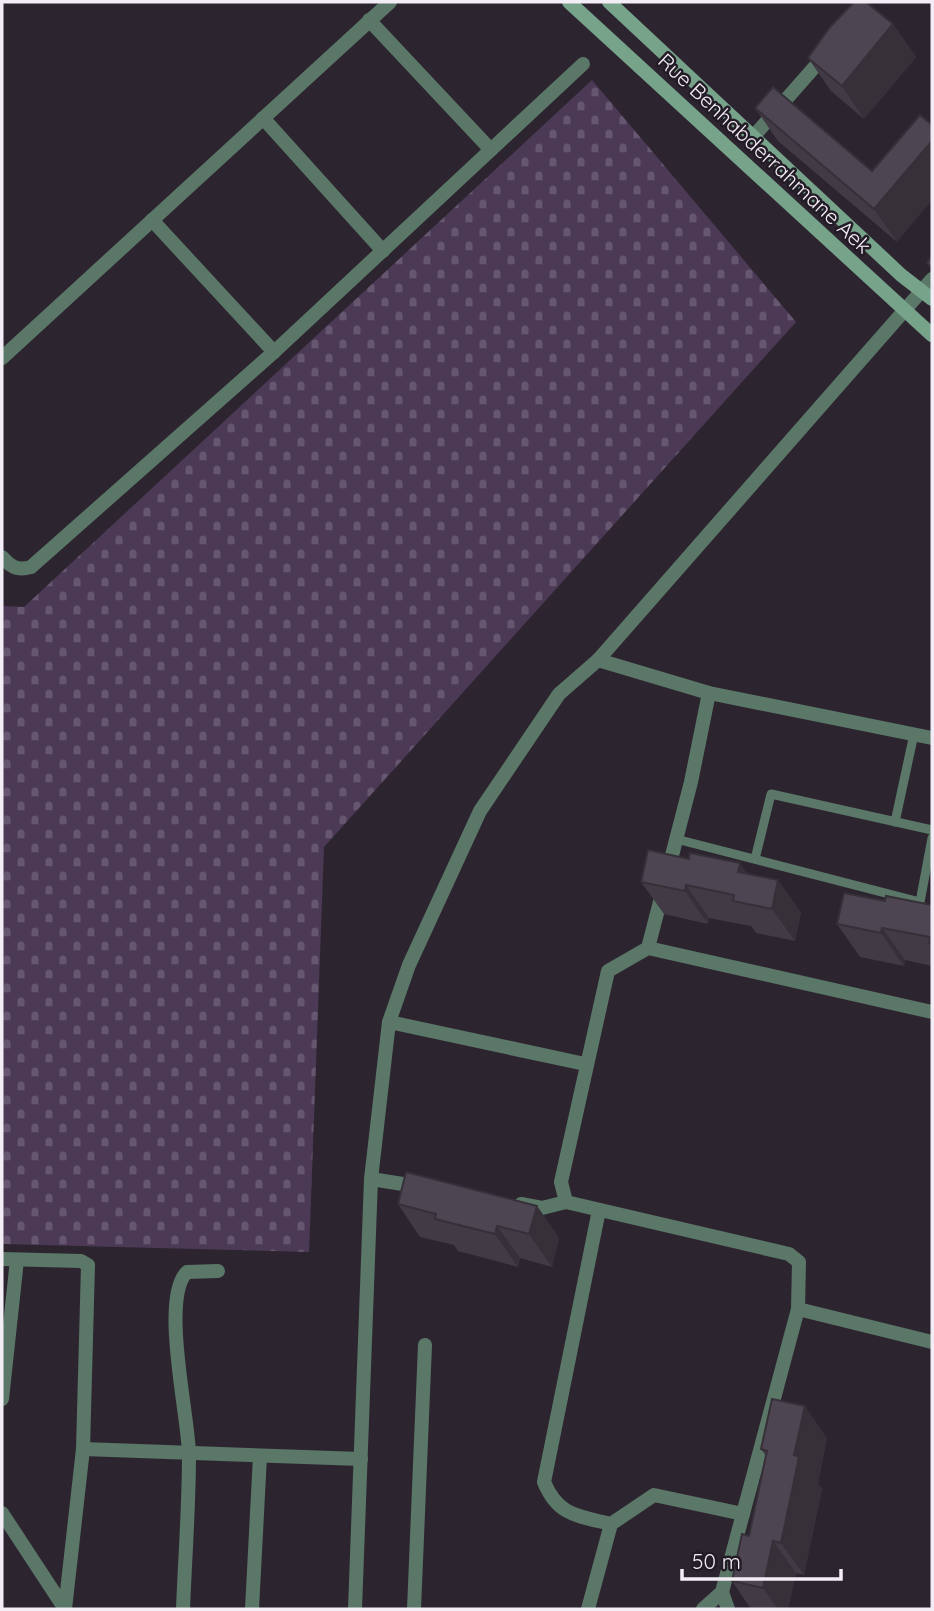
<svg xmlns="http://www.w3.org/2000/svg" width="934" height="1611" font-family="Quicksand,sans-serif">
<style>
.cemetery{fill:url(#cemetery-stones)}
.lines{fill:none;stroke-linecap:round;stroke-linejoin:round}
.service{stroke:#5b7768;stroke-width:9}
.minor{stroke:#5b7768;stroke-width:14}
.secondary{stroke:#77a38b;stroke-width:14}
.wall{fill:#423b46}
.shaded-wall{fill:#363039}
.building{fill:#4d4551;stroke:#363039;stroke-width:2}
.labels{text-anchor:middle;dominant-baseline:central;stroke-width:5;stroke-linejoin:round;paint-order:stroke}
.street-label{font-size:21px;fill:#f3eef6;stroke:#231c26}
</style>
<defs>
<pattern id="cemetery-stones" width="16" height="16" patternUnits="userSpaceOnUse" patternTransform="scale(1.75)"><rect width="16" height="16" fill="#4c3956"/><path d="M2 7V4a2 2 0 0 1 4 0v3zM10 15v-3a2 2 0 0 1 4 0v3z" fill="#66566f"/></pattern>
</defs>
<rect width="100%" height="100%" fill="#2c2530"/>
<polygon class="cemetery" points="592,80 796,322 324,847 309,1252 2,1244 2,606 24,607"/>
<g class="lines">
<g class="service">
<polyline points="895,822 914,734"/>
<polyline points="676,839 920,902 932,838"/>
<polyline points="755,859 771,794 932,830"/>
</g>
<g class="minor">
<polyline points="369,20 491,150"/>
<polyline points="263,118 383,251"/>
<polyline points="753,137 826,54"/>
<polyline points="152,220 274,352"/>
<polyline points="2,358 390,2"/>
<path d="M2,557C11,567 17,571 31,567L274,352L583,64"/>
<polyline points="598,660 709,693 932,738"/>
<polyline points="648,948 691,782 709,693"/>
<polyline points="389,1022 585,1064"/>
<polyline points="371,1179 422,1187"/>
<polyline points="566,1202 561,1182 608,971 648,948 932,1012"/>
<polyline points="521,1204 542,1208 566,1202 789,1254 799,1262 798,1309 722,1592 703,1609"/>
<polyline points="2,1259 81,1261 88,1265 83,1449 65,1609"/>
<polyline points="798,1309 932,1342"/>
<polyline points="2,1399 17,1260"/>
<polyline points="83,1449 361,1459"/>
<polyline points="2,1513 65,1609"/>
<polyline points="611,1524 654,1495 743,1514"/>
<polyline points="722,1592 728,1609"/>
<path d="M183,1609C185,1558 189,1506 189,1455C189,1418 160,1298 187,1272L218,1271"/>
<polyline points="252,1609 260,1456"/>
<polyline points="355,1609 371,1179 389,1022 409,965 480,811 559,694 598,660 932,279"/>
<polyline points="414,1609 425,1345"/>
<path d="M588,1609L611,1524C578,1516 558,1516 544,1482L599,1210"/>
</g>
<g class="secondary">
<polyline points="569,2 932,335"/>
<polyline points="609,2 901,275 932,299"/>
</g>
</g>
<g class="wall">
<polygon points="893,24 916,57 864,119 831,91 808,58"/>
<polygon points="755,108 872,171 897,242 778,141"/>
<polygon points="748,874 778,880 801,913 795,941 756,933 751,926 709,918 708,924 664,914 641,882"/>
<polygon points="885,901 932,905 932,966 905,960 904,966 860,957 837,924"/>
<polygon points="398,1204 537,1206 559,1238 552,1267 520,1258 518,1267 458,1251 454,1245 420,1237"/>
<polygon points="827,1438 818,1483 822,1489 804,1575 796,1573 788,1609 751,1609 732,1581 749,1536 766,1456 761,1449"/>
</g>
<g class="shaded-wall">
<polygon points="893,24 916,57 864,119 842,86"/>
<polygon points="932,141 932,200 897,242 874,209"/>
<polygon points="740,863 763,896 738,872"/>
<polygon points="778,880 801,913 795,941 772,909"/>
<polygon points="686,885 709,918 708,924 685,891"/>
<polygon points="882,928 905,960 904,966 881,933"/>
<polygon points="537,1206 559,1238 552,1267 529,1234"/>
<polygon points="497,1226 520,1258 518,1267 495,1234"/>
<polygon points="805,1406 827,1438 818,1483 822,1489 804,1575 781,1543 794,1455"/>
<polygon points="773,1541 796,1573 788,1609 778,1609 763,1588"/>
</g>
<g class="building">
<polygon points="854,2 866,2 893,24 842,86 808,58 830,27"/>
<polygon points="773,87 872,171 920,115 932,125 932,141 874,209 755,108"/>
<polygon points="932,256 932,268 927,263"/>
<polygon points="648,850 689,859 690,853 740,863 738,872 778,880 772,909 733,901 734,895 686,885 685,891 641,882"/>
<polygon points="844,893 885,901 886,896 932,905 932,944 929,943 930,937 882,928 881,933 837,924"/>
<polygon points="406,1172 537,1206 529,1234 497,1226 495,1234 435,1219 436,1214 398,1204"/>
<polygon points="772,1399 805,1406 794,1455 799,1457 781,1543 773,1541 763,1588 732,1581 742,1534 749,1536 767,1451 761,1449"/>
</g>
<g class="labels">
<g class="street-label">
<text transform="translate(765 153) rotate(43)">Rue Benhabderrahmane Aek</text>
</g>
</g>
<rect width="934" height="1611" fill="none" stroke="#f3eef6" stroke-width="7"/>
<path d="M682 1569v10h159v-10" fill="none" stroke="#f3eef6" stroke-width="3.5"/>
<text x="692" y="1569" font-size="21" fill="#f3eef6" stroke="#231c26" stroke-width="5" paint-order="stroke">50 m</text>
</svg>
